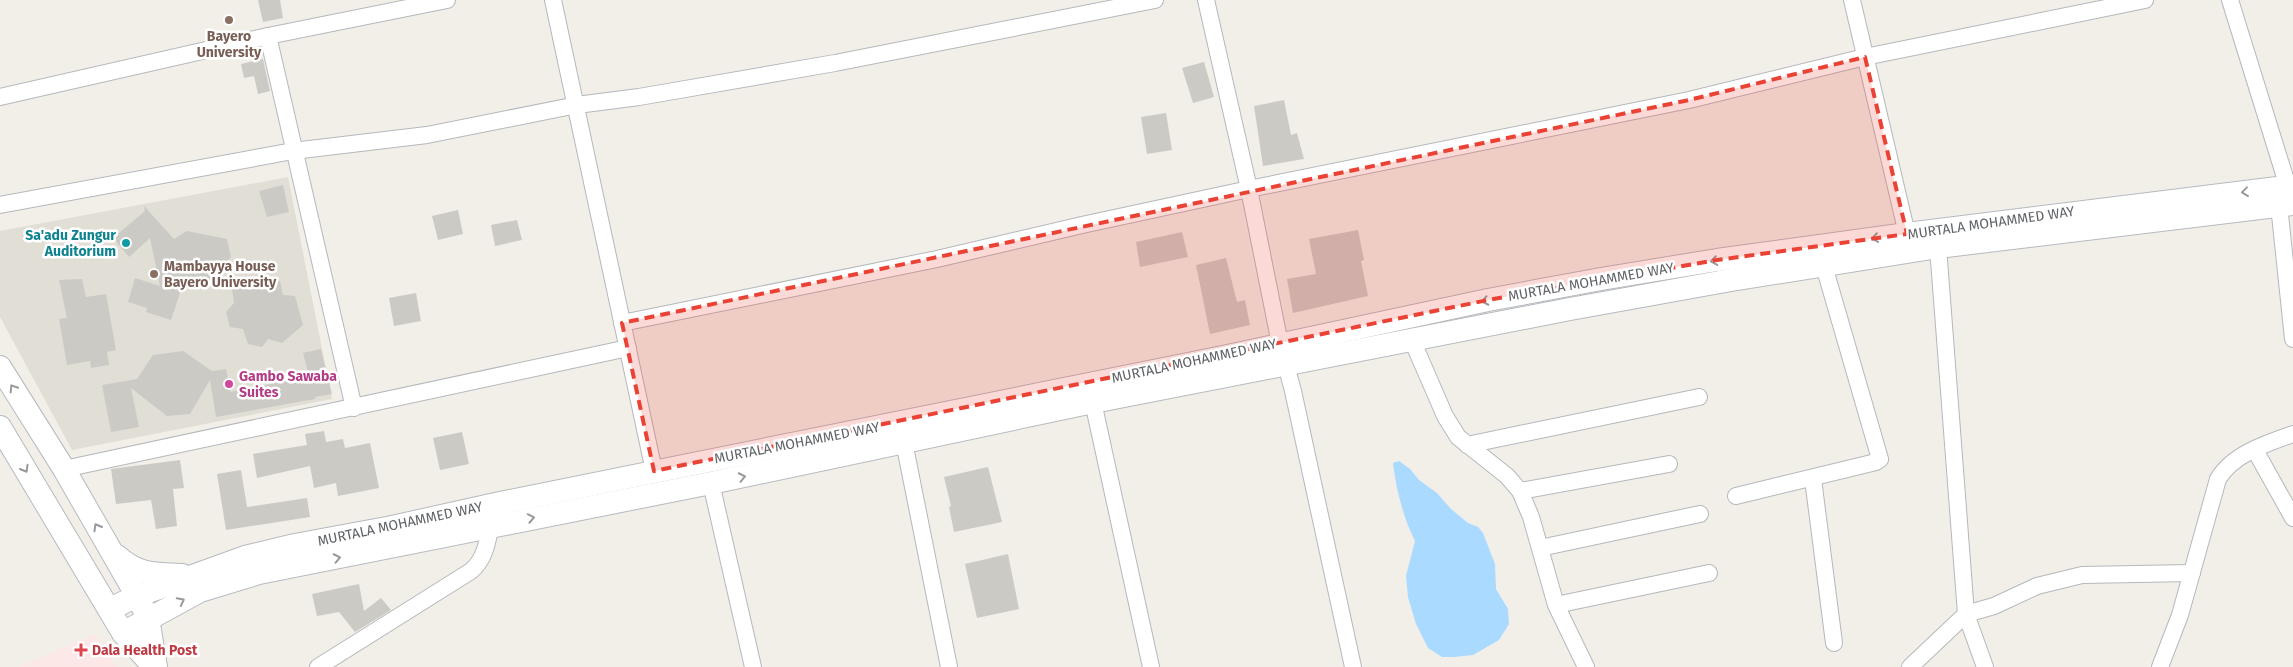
<svg xmlns="http://www.w3.org/2000/svg" width="2293" height="667" font-family="'Fira Sans',sans-serif">
<style>
.education{fill:#e1ded6}
.medical{fill:#fce8e6}
.water{fill:#aadaff}
.building{fill:#cccac5}
.lines{fill:none;stroke-linecap:round;stroke-linejoin:round}
.street-casing{stroke:#b5b8bc;stroke-width:18}
.secondary-casing{stroke:#b6babf;stroke-width:24}
.street{stroke:#fff;stroke-width:16}
.secondary{stroke:#fff;stroke-width:22}
.oneway{stroke:#979a9d}
.marked{fill:#ea4335;fill-opacity:0.2;stroke:#ea4335;stroke-width:4;stroke-dasharray:10 6;stroke-linejoin:round}
.education-dot{fill:#8d6e63;stroke:#fff;stroke-width:2}
.culture-dot{fill:#0f9aa8;stroke:#fff;stroke-width:2}
.hotel-dot{fill:#d1479c;stroke:#fff;stroke-width:2}
.health-dot{fill:#e0444e;stroke:#fff;stroke-width:2}
.labels{text-anchor:middle;dominant-baseline:central;stroke-width:5;stroke-linejoin:round;paint-order:stroke}
.education-label{font-size:14px;font-weight:bold;fill:#785e54;stroke:#fff}
.street-label{font-size:14px;fill:#5f6368;stroke:#fff}
.culture-label{font-size:14px;font-weight:bold;fill:#0d838f;stroke:#fff;text-anchor:end}
.hotel-label{font-size:14px;font-weight:bold;fill:#b23c85;stroke:#fff;text-anchor:start}
.health-label{font-size:14px;font-weight:bold;fill:#be3a42;stroke:#fff;text-anchor:start}
</style>
<rect width="100%" height="100%" fill="#f1efe8"/>
<polygon class="education" points="288,177 332,399 72,450 0,317 0,231"/>
<polygon class="medical" points="95,634 117,667 18,667"/>
<path class="water" d="M1399,461L1410,469L1419,480L1437,493L1451,509L1468,523L1478,527L1483,533L1495,564L1496,589L1508,609L1509,624L1499,640L1473,655L1454,657H1442L1428,648L1416,624L1408,597L1406,576L1415,541C1403,517 1396,489 1393,463Z"/>
<g class="building">
<polygon points="258,0 280,0 283,18 263,22"/>
<polygon points="263,59 270,91 258,94 254,76 244,78 241,64"/>
<polygon points="1204,62 1214,97 1193,103 1182,68"/>
<polygon points="1284,100 1291,135 1297,133 1304,159 1263,166 1254,106"/>
<polygon points="1166,113 1172,150 1147,154 1141,117"/>
<polygon points="283,185 289,212 267,217 259,191"/>
<polygon points="144,206 174,239 187,231 227,239 231,257 201,289 194,289 183,284 171,320 146,312 147,308 128,302 135,278 160,286 150,238 129,257 113,238 145,211"/>
<polygon points="458,210 463,234 438,240 432,216"/>
<polygon points="517,220 522,240 495,246 491,225"/>
<polygon points="1358,230 1364,260 1361,261 1368,296 1293,313 1287,279 1316,274 1309,239"/>
<polygon points="1182,232 1188,257 1140,267 1136,242"/>
<polygon points="1226,258 1237,302 1245,300 1250,325 1210,334 1196,265"/>
<polygon points="266,277 280,281 283,295 295,296 303,325 282,343 268,339 262,347 248,344 243,329 230,327 226,312 234,303 232,289 244,281 255,285"/>
<polygon points="82,279 86,297 106,294 116,350 107,352 109,365 91,368 90,361 67,365 59,319 67,318 59,280"/>
<polygon points="416,293 421,321 394,326 389,298"/>
<polygon points="321,349 332,394 315,397 315,399 216,417 210,380 190,414 167,416 131,388 139,427 111,432 102,385 137,379 153,355 183,351 212,371 226,369 230,392 309,376 303,353"/>
<polygon points="324,431 326,442 343,439 345,448 370,443 379,488 338,496 336,483 314,488 310,466 257,478 253,454 307,445 305,434"/>
<polygon points="462,432 469,464 440,470 433,438"/>
<polygon points="180,460 184,488 173,489 177,526 156,529 151,500 116,504 111,469"/>
<polygon points="988,467 1002,522 954,532 949,507 951,506 944,477"/>
<polygon points="241,470 247,507 307,498 310,517 226,530 217,474"/>
<polygon points="1008,554 1019,609 977,618 965,564"/>
<polygon points="359,584 364,611 381,598 391,610 355,632 339,612 317,616 312,594"/>
</g>
<g class="lines">
<g class="street-casing">
<g id="street">
<polyline points="553,0 654,471"/>
<polyline points="1206,0 1249,189 1280,344"/>
<polyline points="1852,0 1907,234"/>
<polyline points="2230,0 2288,187"/>
<polyline points="268,36 354,408"/>
<polyline points="0,97 268,36 447,0"/>
<polyline points="0,205 293,151 427,135 577,105 639,97 835,63 1155,0"/>
<polyline points="2279,205 2293,339"/>
<polyline points="1938,247 1966,614 1985,667"/>
<polyline points="622,323 937,259 1082,225 1249,189 1689,100 1865,57 2145,0"/>
<polyline points="1412,340 1445,416 1458,437 1507,476 1520,491 1531,517 1556,605 1586,667"/>
<polyline points="1286,365 1293,391 1353,667"/>
<polyline points="1093,402 1151,667"/>
<polyline points="904,442 949,667"/>
<polyline points="1467,445 1699,397"/>
<polyline points="2255,450 2293,518"/>
<polyline points="64,469 628,348"/>
<polyline points="1813,479 1834,643"/>
<polyline points="711,483 753,667"/>
<polyline points="1520,491 1669,464"/>
<polyline points="1736,496 1876,462 1880,459 1824,266"/>
<polyline points="1540,548 1700,514"/>
<polyline points="1556,605 1709,573"/>
<path d="M318,667L471,571C485,559 487,543 491,525"/>
<polyline points="1910,667 1966,614 1994,606 2037,586 2082,575 2192,573"/>
<path d="M2160,667L2180,615L2218,479C2233,454 2267,443 2293,434"/>
</g>
</g>
<g class="secondary-casing">
<g id="secondary">
<polyline points="0,367 64,469 137,596 148,618 156,667"/>
<polyline points="0,427 123,633 154,667"/>
<path d="M117,556C138,575 154,574 182,575"/>
<polyline points="110,609 137,596 245,557 295,545 392,527 500,503 1218,358 1488,300 1601,279 1717,260 1907,234 2293,186"/>
<polyline points="123,633 200,591 259,573 711,483 1093,402 1570,309 1731,280 1938,247 2293,204"/>
</g>
</g>
<use href="#street" class="street"/>
<use href="#secondary" class="secondary"/>
</g>
<defs><path id="oneway-chevron" d="M-2-3.5L2.5 0L-2 3.5" fill="none" stroke-width="1.6" stroke-linecap="round" stroke-linejoin="round" transform="scale(1.25)"/></defs>
<g class="oneway">
<use href="#oneway-chevron" transform="translate(2245 192) rotate(173)"/>
<use href="#oneway-chevron" transform="translate(1875 238) rotate(172)"/>
<use href="#oneway-chevron" transform="translate(1714 261) rotate(171)"/>
<use href="#oneway-chevron" transform="translate(1485 301) rotate(168)"/>
<use href="#oneway-chevron" transform="translate(13 388) rotate(-122)"/>
<use href="#oneway-chevron" transform="translate(25 469) rotate(60)"/>
<use href="#oneway-chevron" transform="translate(742 477) rotate(-12)"/>
<use href="#oneway-chevron" transform="translate(531 518) rotate(-11)"/>
<use href="#oneway-chevron" transform="translate(97 527) rotate(-120)"/>
<use href="#oneway-chevron" transform="translate(337 558) rotate(-12)"/>
<use href="#oneway-chevron" transform="translate(181 601) rotate(-28)"/>
</g>
<path class="marked" d="M1865,57L1907,234L1717,260L1488,300L654,471L622,323L1689,100Z"/>
<g class="education-dot">
<circle cx="229" cy="20" r="5"/>
<circle cx="154" cy="274" r="5"/>
</g>
<circle class="culture-dot" cx="126" cy="243" r="5"/>
<circle class="hotel-dot" cx="229" cy="384" r="5"/>
<path class="health-dot" d="M78.5 642.5h5v5h5v5h-5v5h-5v-5h-5v-5h5z"/>
<g class="labels">
<g class="education-label">
<text x="229" y="36">Bayero<tspan x="229" dy="16">University</tspan></text>
<text x="164" y="266" text-anchor="start">Mambayya House<tspan x="164" dy="16">Bayero University</tspan></text>
</g>
<g class="street-label">
<text transform="translate(1991 223) rotate(-8)">MURTALA MOHAMMED WAY</text>
<text transform="translate(1591 282) rotate(-10)">MURTALA MOHAMMED WAY</text>
<text transform="translate(1194 361) rotate(-12)">MURTALA MOHAMMED WAY</text>
<text transform="translate(797 443) rotate(-11)">MURTALA MOHAMMED WAY</text>
<text transform="translate(400 524) rotate(-12)">MURTALA MOHAMMED WAY</text>
</g>
<g class="culture-label">
<text x="116" y="235">Sa'adu Zungur<tspan x="116" dy="16">Auditorium</tspan></text>
</g>
<g class="hotel-label">
<text x="239" y="376">Gambo Sawaba<tspan x="239" dy="16">Suites</tspan></text>
</g>
<g class="health-label">
<text x="92" y="650">Dala Health Post</text>
</g>
</g>
</svg>
